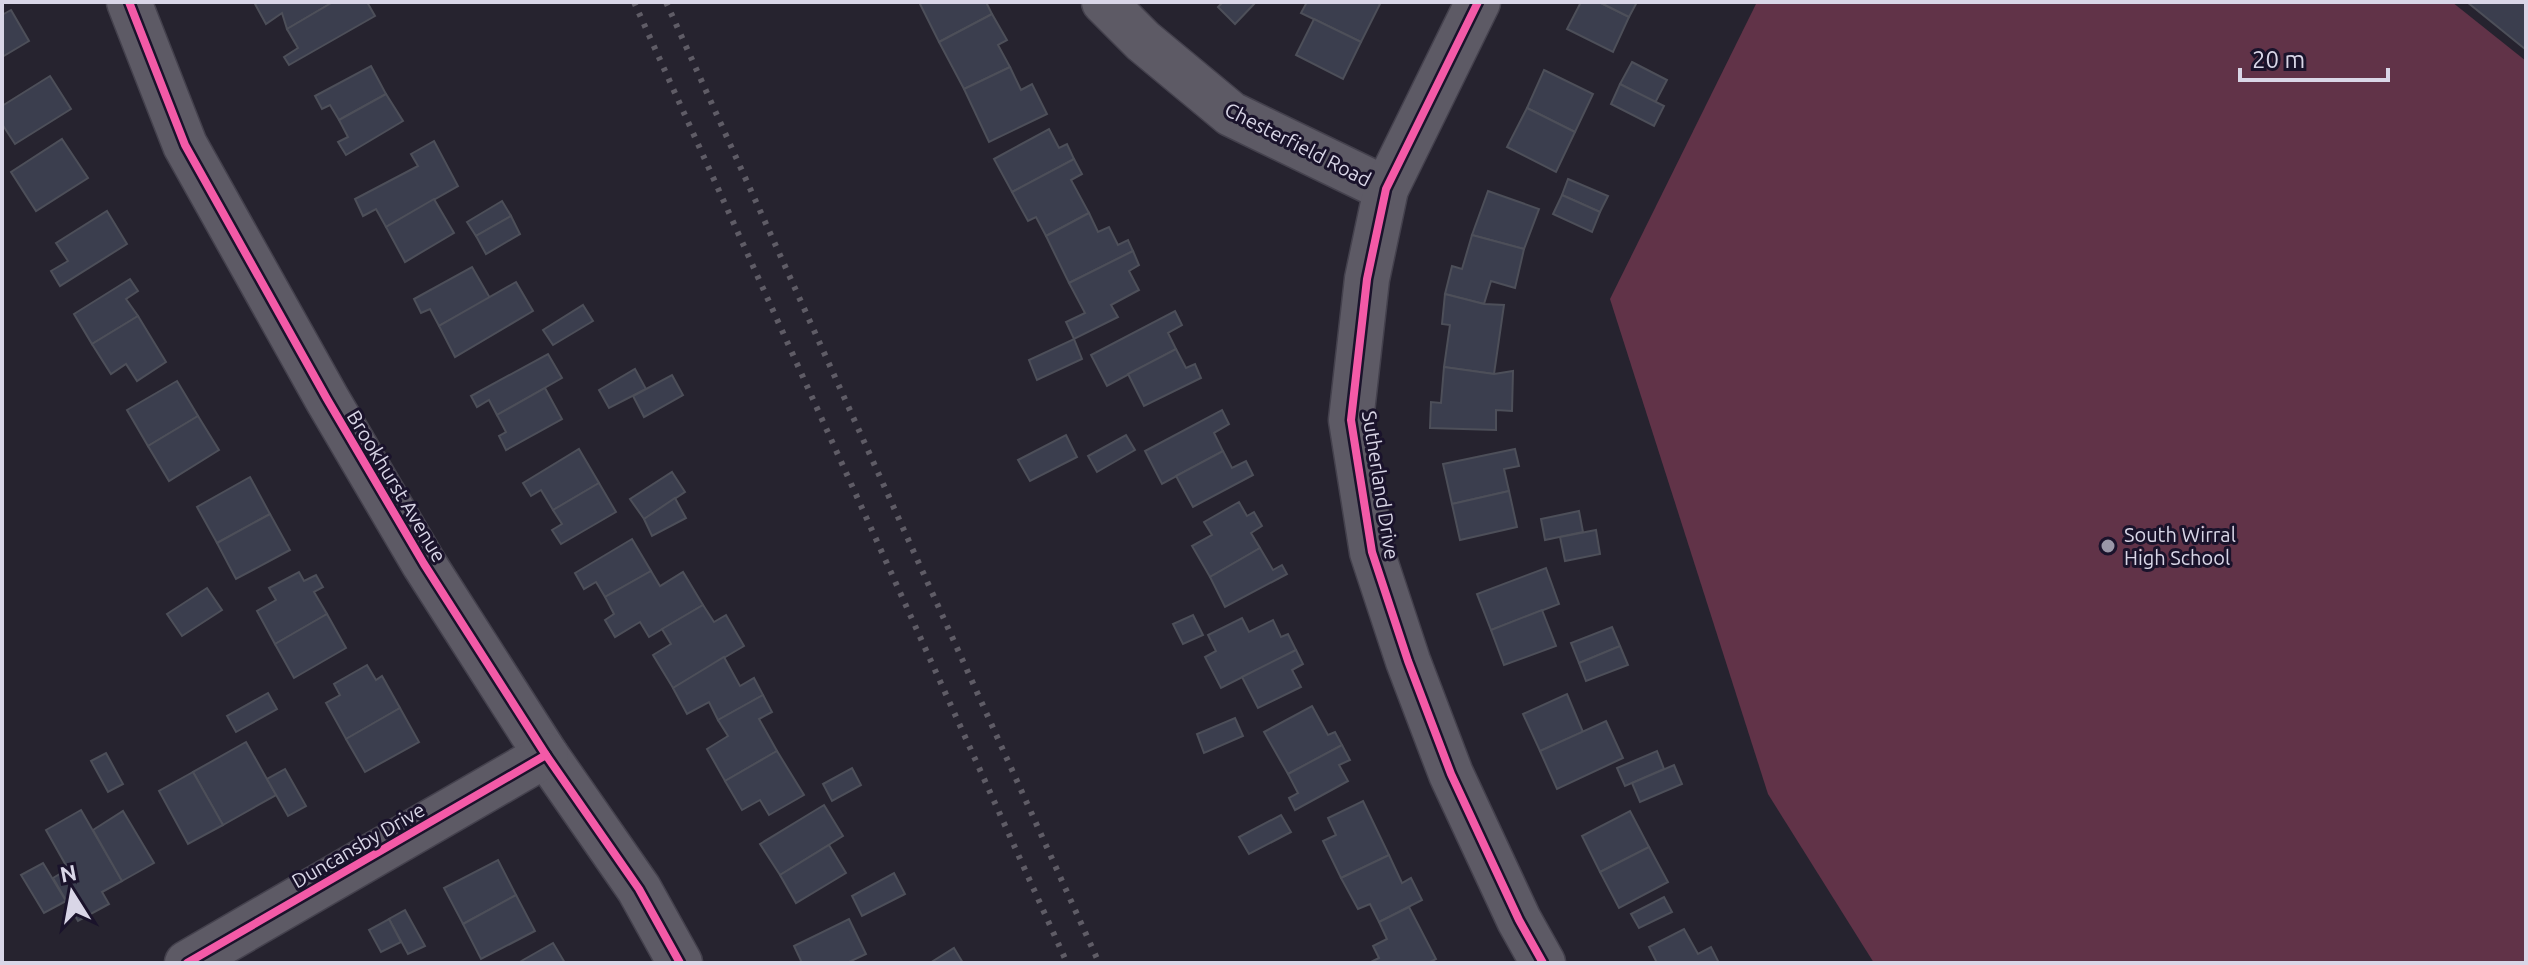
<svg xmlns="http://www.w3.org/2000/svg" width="2528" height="965" font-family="Ubuntu,sans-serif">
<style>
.green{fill:#613348}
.building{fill:#3b3e4e;stroke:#4d4f59;stroke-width:2}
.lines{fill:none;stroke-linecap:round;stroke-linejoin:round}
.minor-casing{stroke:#44414d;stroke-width:47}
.minor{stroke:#5d5a65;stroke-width:44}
.rail{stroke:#5f5c66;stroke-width:6;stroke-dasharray:4 8;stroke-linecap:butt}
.cycleway-casing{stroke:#1a132b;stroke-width:13}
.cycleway{stroke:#f35aa7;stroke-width:8}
.poi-dot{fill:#9a97a7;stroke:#1a132b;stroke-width:3}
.labels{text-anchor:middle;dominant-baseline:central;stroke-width:6;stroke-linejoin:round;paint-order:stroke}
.street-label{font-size:20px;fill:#d9d6e7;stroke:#1a132b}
.poi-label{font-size:20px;fill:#d9d6e7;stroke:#1a132b;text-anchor:start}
</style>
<rect width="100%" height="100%" fill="#26232f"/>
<polygon class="green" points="1757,2 2452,2 2526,61 2526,963 1874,963 1768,794 1610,299"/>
<g class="building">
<polygon points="259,2 333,2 287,29 282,13 266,24 255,4"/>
<polygon points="333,2 367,2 375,16 289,65 284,57 298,48 287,29"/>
<polygon points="919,2 986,2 992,14 939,42"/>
<polygon points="1223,2 1256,2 1235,24 1218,7"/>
<polygon points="1307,2 1376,2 1380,4 1361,42 1301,13"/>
<polygon points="1581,2 1599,2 1629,17 1613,52 1567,29"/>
<polygon points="1599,2 1637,2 1629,17"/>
<polygon points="2467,2 2526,2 2526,49 2525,49"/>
<polygon points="11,10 29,41 2,57 2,15"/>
<polygon points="992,14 1007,40 998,45 1010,67 964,89 939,42"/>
<polygon points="1314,19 1361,42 1343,79 1296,55"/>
<polygon points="1632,62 1667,80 1655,103 1620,84"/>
<polygon points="371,66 386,94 339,120 330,105 322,109 315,96"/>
<polygon points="1010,67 1021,90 1032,84 1047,114 989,142 964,89"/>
<polygon points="1544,70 1593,94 1575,132 1527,108"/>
<polygon points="50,76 71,109 15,144 2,124 2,106"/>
<polygon points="1620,84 1664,106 1654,126 1611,104"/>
<polygon points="386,94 403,121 346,155 338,142 348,137 339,120"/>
<polygon points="1527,108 1575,132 1556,172 1507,147"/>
<polygon points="1049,129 1059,148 1067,144 1074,159 1012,192 994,159"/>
<polygon points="62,139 88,178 36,211 11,172"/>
<polygon points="434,141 458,186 386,227 376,209 363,216 355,199 418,166 411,154"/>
<polygon points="1074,159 1082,174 1071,180 1089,213 1046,236 1036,217 1028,221 1012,192"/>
<polygon points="1568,179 1608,196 1600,212 1562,195"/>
<polygon points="1488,191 1539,209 1524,249 1472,235"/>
<polygon points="1562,195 1600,212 1592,232 1553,214"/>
<polygon points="434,199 454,233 405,262 386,227"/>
<polygon points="502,201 511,216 476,236 467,222"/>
<polygon points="107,211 127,244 60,286 51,271 68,261 56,243"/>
<polygon points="1089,213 1098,232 1109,227 1118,245 1128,240 1133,251 1069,283 1046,236"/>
<polygon points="511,216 520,234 486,254 476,236"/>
<polygon points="1472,235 1524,249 1515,288 1491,281 1484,304 1445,294 1452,266 1462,269"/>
<polygon points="1133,251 1139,265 1129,271 1139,290 1111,305 1118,317 1074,339 1066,322 1085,313 1069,283"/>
<polygon points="472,267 490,298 439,326 430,309 421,313 414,299"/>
<polygon points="130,279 138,291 126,299 138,316 92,344 74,314"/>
<polygon points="516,282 533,311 455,357 439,326"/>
<polygon points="1445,294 1484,304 1504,305 1494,374 1444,367 1450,325 1442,324"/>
<polygon points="583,305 593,321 553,345 543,330"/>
<polygon points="1175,311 1182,325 1168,333 1176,349 1107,386 1091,355"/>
<polygon points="138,316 166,362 137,381 126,364 111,374 92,344"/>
<polygon points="1074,339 1082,359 1037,380 1029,360"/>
<polygon points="1176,349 1186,368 1195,364 1201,378 1144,406 1128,374"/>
<polygon points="548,354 562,378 497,415 489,400 477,407 471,396"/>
<polygon points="1444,367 1494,374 1513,371 1512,411 1496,410 1496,430 1430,428 1431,402 1441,403"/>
<polygon points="635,369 646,389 609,408 599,390"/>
<polygon points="672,375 683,395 644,417 633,396"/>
<polygon points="177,381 198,416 148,446 127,410"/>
<polygon points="545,388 562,419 506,450 499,436 506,432 497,415"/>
<polygon points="1222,410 1229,424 1214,433 1223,451 1162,484 1145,451"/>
<polygon points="198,416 219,450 169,481 148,446"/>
<polygon points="1066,435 1077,457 1030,481 1018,460"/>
<polygon points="1126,435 1135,450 1097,472 1088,456"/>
<polygon points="579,449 599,483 553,510 541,490 531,496 523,483"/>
<polygon points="1515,449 1519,466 1504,469 1509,491 1452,504 1443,464"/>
<polygon points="1223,451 1232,468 1246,461 1253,475 1193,507 1176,476"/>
<polygon points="672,472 685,492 644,519 630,499"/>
<polygon points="250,477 270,514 217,543 197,507"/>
<polygon points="599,483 616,512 561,544 552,530 562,524 553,510"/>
<polygon points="1509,491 1517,527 1460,540 1452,504"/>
<polygon points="675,498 686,518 652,536 644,519"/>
<polygon points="1239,502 1247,516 1254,512 1262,526 1251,533 1260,548 1210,577 1192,546 1212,535 1204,522"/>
<polygon points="1579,511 1583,532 1545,540 1541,519"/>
<polygon points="270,514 290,550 236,579 217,543"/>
<polygon points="1596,530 1600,554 1565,561 1560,537"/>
<polygon points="632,539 651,571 605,597 596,582 584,589 575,573"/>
<polygon points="1260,548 1273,570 1282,565 1287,574 1225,607 1210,577"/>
<polygon points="1546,568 1559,604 1491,630 1477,594"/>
<polygon points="651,571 660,586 683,572 703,605 649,637 640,622 615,637 605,620 614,614 605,597"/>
<polygon points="299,572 304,581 316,575 323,587 314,592 327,614 275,644 257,611 276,600 269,588"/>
<polygon points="207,588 222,610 182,636 167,614"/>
<polygon points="703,605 714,622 726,615 744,646 673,688 653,655 671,644 662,629"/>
<polygon points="1542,610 1556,646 1504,665 1491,630"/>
<polygon points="327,614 346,648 294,678 275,644"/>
<polygon points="1193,615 1203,635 1183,644 1173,624"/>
<polygon points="1242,618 1249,632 1273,620 1281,637 1288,634 1296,650 1221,688 1205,657 1216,651 1208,635"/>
<polygon points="1612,627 1620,646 1579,663 1571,643"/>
<polygon points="1620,646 1628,665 1586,681 1579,663"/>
<polygon points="1296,650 1303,664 1292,670 1301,687 1258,708 1242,677"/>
<polygon points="724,657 740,686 754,678 763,695 718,720 709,702 687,714 673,688"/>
<polygon points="367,665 376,680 382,676 400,708 346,739 326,703 340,695 334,684"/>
<polygon points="268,693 277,709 236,732 227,716"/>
<polygon points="1567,694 1583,732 1540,751 1523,714"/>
<polygon points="763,695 772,712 759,719 777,751 725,781 707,749 728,736 718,720"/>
<polygon points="1312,706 1328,735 1335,732 1342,745 1288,774 1264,732"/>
<polygon points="400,708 419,742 365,772 346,739"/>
<polygon points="1235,718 1243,736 1204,753 1197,734"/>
<polygon points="1606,721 1623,758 1557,789 1540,751"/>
<polygon points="246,742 276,795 223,825 193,772"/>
<polygon points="1342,745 1350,760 1339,765 1348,781 1295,810 1289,798 1298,793 1288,774"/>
<polygon points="777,751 804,795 769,815 760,800 742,810 725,781"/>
<polygon points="1657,751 1664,769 1625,786 1617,768"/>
<polygon points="106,753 123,784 108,792 91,761"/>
<polygon points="1674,765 1682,784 1640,802 1632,783"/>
<polygon points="852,768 861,785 832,801 823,784"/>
<polygon points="285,769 306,806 288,816 267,779"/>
<polygon points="193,772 223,825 188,844 159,791"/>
<polygon points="1363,801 1389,855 1341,878 1323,841 1336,835 1328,818"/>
<polygon points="824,805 843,836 780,875 760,844"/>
<polygon points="81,810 122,881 102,892 109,904 78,921 53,878 68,869 46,830"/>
<polygon points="123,811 154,863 122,881 93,830"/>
<polygon points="1630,811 1649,847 1600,872 1582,836"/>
<polygon points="1281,815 1291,832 1249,854 1239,837"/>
<polygon points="829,845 846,873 796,903 780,875"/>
<polygon points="1649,847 1668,882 1619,908 1600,872"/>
<polygon points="1389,855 1402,883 1411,878 1422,900 1379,922 1370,904 1358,909 1341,878"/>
<polygon points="498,860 516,895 463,924 444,888"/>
<polygon points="43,863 66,901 44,913 21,875"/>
<polygon points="894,873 905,894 862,916 852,896"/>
<polygon points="516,895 535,931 481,959 463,924"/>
<polygon points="1664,897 1672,912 1639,928 1631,914"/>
<polygon points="1409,907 1436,959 1428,963 1369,963 1379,958 1373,946 1387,939 1379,922"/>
<polygon points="405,910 425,946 408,954 389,919"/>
<polygon points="389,919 401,942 381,952 369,930"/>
<polygon points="849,919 866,954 847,963 802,963 794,946"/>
<polygon points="1684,929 1698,954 1711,947 1719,963 1657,963 1649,947"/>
<polygon points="553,943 565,963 518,963"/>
<polygon points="954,948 963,963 930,963"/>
</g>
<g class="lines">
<g class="minor-casing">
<g id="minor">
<polyline points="129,2 185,145 327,399 424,564 546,755 639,889 680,963"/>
<polyline points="1104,2 1143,41 1231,114 1386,189"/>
<polyline points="1478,2 1386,189 1367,279 1351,420 1372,552 1408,661 1451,774 1519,920 1543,963"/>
<polyline points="187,963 546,755"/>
</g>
</g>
<use href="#minor" class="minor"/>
<g class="rail">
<polyline points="634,2 1067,963"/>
<polyline points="666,2 1099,963"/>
</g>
<g class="cycleway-casing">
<g id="cycleway">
<polyline points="129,2 185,145 327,399 424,564 546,755 639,889 680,963"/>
<polyline points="1478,2 1386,189 1367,279 1351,420 1372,552 1408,661 1451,774 1519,920 1543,963"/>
<polyline points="187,963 546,755"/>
</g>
</g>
<use href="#cycleway" class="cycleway"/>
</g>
<circle class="poi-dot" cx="2108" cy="546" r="8"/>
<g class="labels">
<g class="street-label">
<text transform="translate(1298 144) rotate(27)">Chesterfield Road</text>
<text transform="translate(1381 485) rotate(81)">Sutherland Drive</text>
<text transform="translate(397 486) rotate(59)">Brookhurst Avenue</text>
<text transform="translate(358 845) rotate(-30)">Duncansby Drive</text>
</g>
<g class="poi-label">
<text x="2124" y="534">South Wirral<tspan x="2124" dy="23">High School</tspan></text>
</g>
</g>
<rect width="2528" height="965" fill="none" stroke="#d9d6e7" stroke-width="8"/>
<g transform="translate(72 893) rotate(349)" stroke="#1a132b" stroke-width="6" paint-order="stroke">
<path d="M0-6L14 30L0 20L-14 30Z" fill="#d9d6e7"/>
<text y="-12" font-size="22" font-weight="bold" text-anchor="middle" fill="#d9d6e7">N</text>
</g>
<path d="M2240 68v12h148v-12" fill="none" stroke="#d9d6e7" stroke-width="4"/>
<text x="2252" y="68" font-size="24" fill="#d9d6e7" stroke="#1a132b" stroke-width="6" paint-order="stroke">20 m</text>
</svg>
